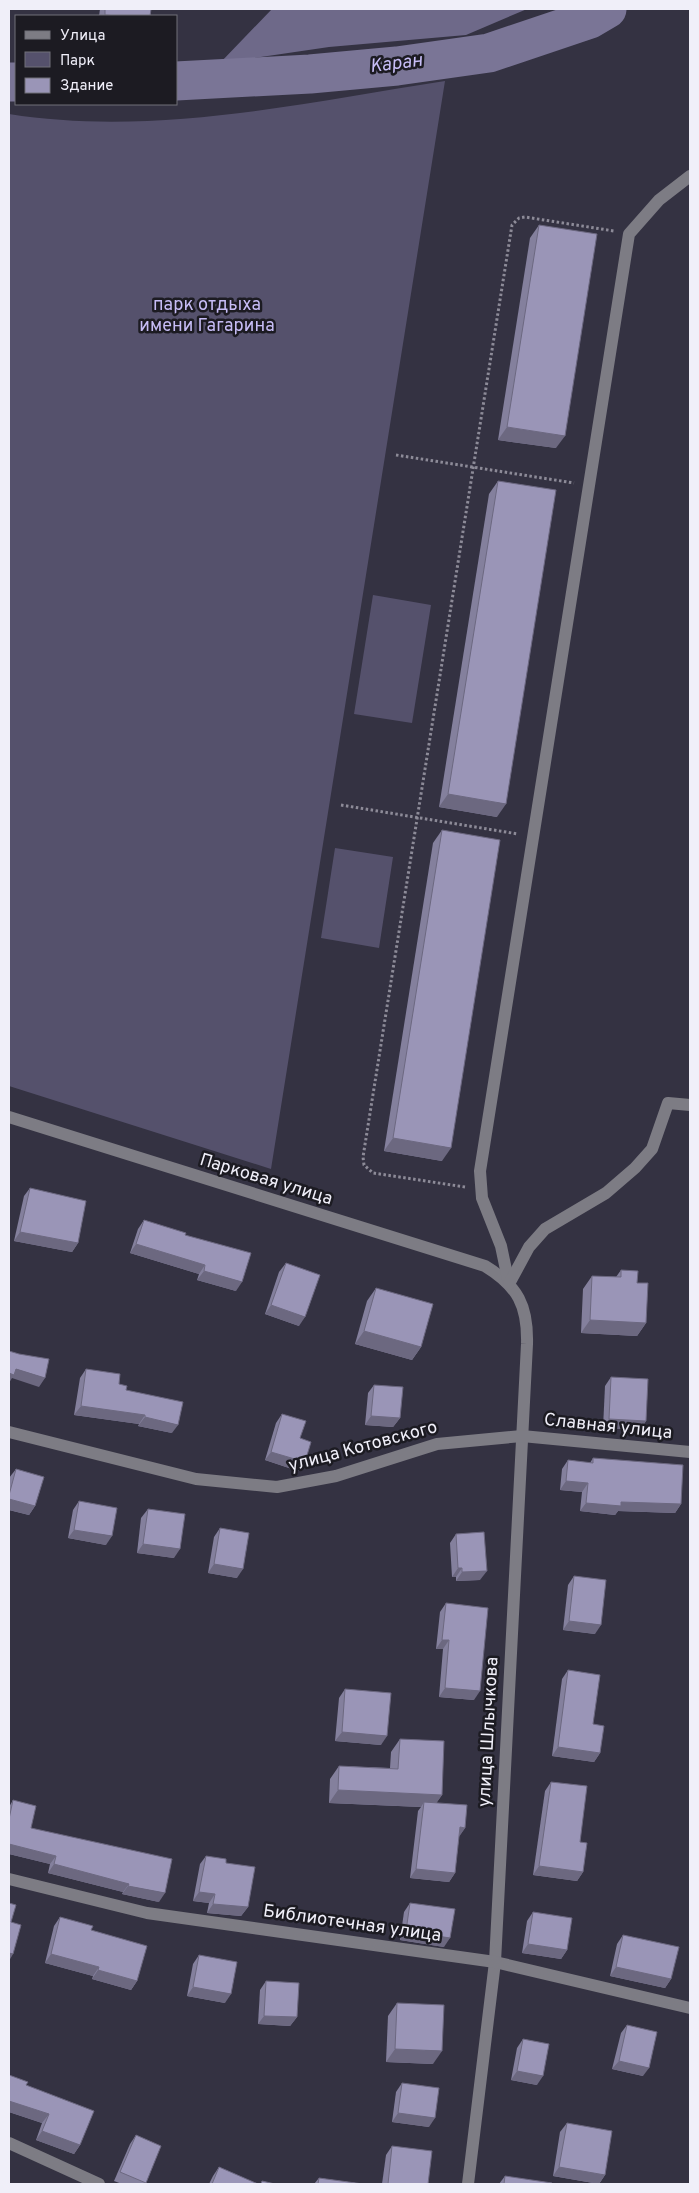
<svg xmlns="http://www.w3.org/2000/svg" width="699" height="2193" font-family="Overpass,sans-serif">
<style>
.green{fill:#55516c}
.forest{fill:#6e6989}
.lines{fill:none;stroke-linecap:round;stroke-linejoin:round}
.river{stroke:#7a7596;stroke-width:39}
.path{stroke:#8d8b98;stroke-width:3;stroke-dasharray:2.5 2.5;stroke-linecap:butt}
.minor{stroke:#7d7c84;stroke-width:12}
.wall{fill:#84809d}
.shaded-wall{fill:#6c6880}
.building{fill:#9a95b7;stroke:#6c6880}
.labels{text-anchor:middle;dominant-baseline:central;stroke-width:5;stroke-linejoin:round;paint-order:stroke}
.park-label{font-size:18px;fill:#c6bcf5;stroke:#1c1b22}
.street-label{font-size:18px;fill:#f0eff9;stroke:#1c1b22}
.water-label{font-size:19px;font-style:italic;fill:#c8bef7;stroke:#1c1b22}
</style>
<rect width="100%" height="100%" fill="#343242"/>
<g class="green">
<path d="M445,81L271,1169L9,1086V114C153,137 303,103 445,81Z"/>
<polygon points="373,595 431,605 412,723 354,714"/>
<polygon points="335,848 393,857 379,948 321,938"/>
</g>
<polygon class="forest" points="272,9 527,9 466,35 329,47 220,63"/>
<g class="lines">
<g class="river">
<polyline points="176,81 310,74 397,66 489,53 590,19 607,9"/>
<polyline points="9,82 16,82"/>
</g>
<g class="path">
<polyline points="396,455 574,483"/>
<polyline points="341,805 518,834"/>
<polyline points="465,1187 373,1173 364,1165 363,1157 512,225 519,218 525,217 614,231"/>
</g>
<g class="minor">
<path d="M9,1117L485,1266C518,1286 528,1306 527,1344L495,1962L468,2184"/>
<polyline points="509,1284 501,1246 482,1198 480,1171 629,234 659,200 690,176"/>
<polyline points="509,1284 529,1247 545,1229 606,1193 635,1168 652,1149 668,1103 690,1105"/>
<polyline points="9,1432 196,1479 277,1487 336,1476 437,1444 522,1436 690,1452"/>
<polyline points="9,1879 147,1913 495,1962 690,2008"/>
<polyline points="9,2143 99,2184"/>
</g>
</g>
<g class="wall">
<polygon points="100,9 151,9 150,16 99,16"/>
<polygon points="539,225 556,448 498,440 530,238"/>
<polygon points="498,481 497,817 439,807 489,494"/>
<polygon points="442,830 442,1161 384,1151 433,843"/>
<polygon points="30,1188 78,1243 72,1252 14,1241 24,1196"/>
<polygon points="144,1220 185,1235 236,1291 197,1280 199,1274 130,1253 138,1229"/>
<polygon points="286,1263 299,1326 265,1314 279,1272"/>
<polygon points="621,1270 637,1283 646,1323 637,1336 581,1333 583,1289 592,1276 616,1277"/>
<polygon points="376,1288 421,1347 412,1360 355,1344 367,1301"/>
<polygon points="86,1369 119,1384 126,1390 172,1433 138,1426 139,1424 74,1415 80,1378"/>
<polygon points="611,1377 646,1421 640,1430 603,1428 605,1386"/>
<polygon points="374,1385 400,1418 393,1427 365,1425 368,1393"/>
<polygon points="282,1414 300,1438 298,1471 265,1460 276,1423"/>
<polygon points="593,1458 681,1504 675,1513 618,1511 615,1515 580,1511 582,1492 560,1490 562,1469 568,1460 590,1463"/>
<polygon points="16,1469 35,1506 29,1515 9,1510 9,1478"/>
<polygon points="79,1501 106,1545 68,1538 73,1510"/>
<polygon points="148,1509 174,1558 137,1553 141,1518"/>
<polygon points="220,1528 237,1578 208,1573 214,1537"/>
<polygon points="456,1534 480,1580 456,1581 456,1577 452,1577 450,1543"/>
<polygon points="574,1576 595,1634 563,1630 568,1585"/>
<polygon points="446,1603 474,1700 439,1697 443,1649 436,1649 440,1612"/>
<polygon points="568,1670 593,1724 600,1753 594,1762 552,1756 562,1679"/>
<polygon points="345,1689 381,1745 335,1741 339,1698"/>
<polygon points="400,1739 442,1795 436,1803 465,1828 459,1836 455,1873 449,1882 410,1878 418,1811 421,1807 329,1803 330,1779 339,1766 390,1768 391,1752"/>
<polygon points="551,1782 580,1842 583,1872 577,1881 533,1875 545,1791"/>
<polygon points="13,1800 31,1828 159,1902 122,1894 123,1892 48,1873 50,1864 9,1854 9,1807"/>
<polygon points="206,1856 226,1863 248,1907 241,1916 207,1913 209,1903 193,1901 200,1864"/>
<polygon points="410,1903 444,1947 400,1940 404,1912"/>
<polygon points="533,1912 567,1950 561,1959 522,1953 527,1921"/>
<polygon points="60,1917 91,1930 137,1981 131,1990 92,1979 93,1976 45,1963 54,1926"/>
<polygon points="623,1935 671,1979 665,1988 610,1976 617,1944"/>
<polygon points="199,1955 225,2003 187,1996 193,1964"/>
<polygon points="266,1981 297,2017 290,2026 258,2024 260,1990"/>
<polygon points="397,2003 433,2064 386,2062 388,2016"/>
<polygon points="627,2025 643,2076 612,2069 621,2033"/>
<polygon points="523,2039 537,2085 511,2080 517,2048"/>
<polygon points="9,2075 80,2145 74,2154 36,2140 42,2123 9,2112"/>
<polygon points="402,2083 429,2127 392,2122 396,2092"/>
<polygon points="567,2123 605,2175 599,2184 553,2176 560,2132"/>
<polygon points="136,2135 146,2183 145,2184 122,2184 114,2181 130,2144"/>
<polygon points="392,2146 428,2184 382,2184 386,2155"/>
<polygon points="219,2167 258,2184 209,2184 213,2176"/>
<polygon points="505,2176 552,2184 499,2184"/>
<polygon points="319,2178 363,2184 314,2184"/>
</g>
<g class="shaded-wall">
<polygon points="507,427 565,436 556,448 498,440"/>
<polygon points="448,794 506,804 497,817 439,807"/>
<polygon points="393,1138 451,1148 442,1161 384,1151"/>
<polygon points="20,1232 78,1243 72,1252 14,1241"/>
<polygon points="136,1244 205,1265 199,1274 130,1253"/>
<polygon points="204,1271 242,1282 236,1291 197,1280"/>
<polygon points="271,1305 305,1317 299,1326 265,1314"/>
<polygon points="590,1320 646,1323 637,1336 581,1333"/>
<polygon points="364,1331 421,1347 412,1360 355,1344"/>
<polygon points="16,1369 45,1378 39,1387 12,1378 9,1383 9,1373"/>
<polygon points="81,1406 145,1415 139,1424 74,1415"/>
<polygon points="371,1416 400,1418 393,1427 365,1425"/>
<polygon points="145,1417 178,1425 172,1433 138,1426"/>
<polygon points="609,1419 646,1421 640,1430 603,1428"/>
<polygon points="271,1452 305,1462 298,1471 265,1460"/>
<polygon points="566,1481 588,1483 582,1492 560,1490"/>
<polygon points="9,1499 35,1506 29,1515 9,1510"/>
<polygon points="621,1502 681,1504 675,1513 618,1511 615,1515 580,1511 586,1503"/>
<polygon points="74,1530 112,1536 106,1545 68,1538"/>
<polygon points="143,1544 180,1549 174,1558 137,1553"/>
<polygon points="214,1564 243,1569 237,1578 208,1573"/>
<polygon points="458,1568 462,1568 456,1577 452,1577"/>
<polygon points="487,1571 480,1580 456,1581 462,1572"/>
<polygon points="569,1621 601,1625 595,1634 563,1630"/>
<polygon points="442,1640 449,1640 443,1649 436,1649"/>
<polygon points="445,1688 480,1691 474,1700 439,1697"/>
<polygon points="342,1732 387,1736 381,1745 335,1741"/>
<polygon points="558,1747 600,1753 594,1762 552,1756"/>
<polygon points="338,1790 442,1795 433,1808 424,1802 421,1807 329,1803"/>
<polygon points="460,1827 465,1828 459,1837"/>
<polygon points="9,1844 56,1856 50,1864 9,1854"/>
<polygon points="54,1864 129,1884 123,1892 48,1873"/>
<polygon points="539,1866 583,1872 577,1881 533,1875"/>
<polygon points="416,1869 455,1873 449,1882 410,1878"/>
<polygon points="128,1886 165,1893 159,1902 122,1894"/>
<polygon points="199,1892 215,1894 209,1903 193,1901"/>
<polygon points="213,1904 248,1907 241,1916 207,1913"/>
<polygon points="406,1931 450,1938 444,1947 400,1940"/>
<polygon points="528,1944 567,1950 561,1959 522,1953"/>
<polygon points="9,1953 13,1954 9,1961"/>
<polygon points="51,1954 99,1967 93,1976 45,1963"/>
<polygon points="616,1967 671,1979 665,1988 610,1976"/>
<polygon points="98,1970 137,1981 131,1990 92,1979"/>
<polygon points="193,1987 231,1994 225,2003 187,1996"/>
<polygon points="264,2016 297,2017 290,2026 258,2024"/>
<polygon points="395,2049 442,2051 433,2064 386,2062"/>
<polygon points="619,2061 649,2068 643,2076 612,2069"/>
<polygon points="517,2071 543,2076 537,2085 511,2080"/>
<polygon points="9,2101 49,2114 42,2123 9,2112"/>
<polygon points="398,2113 435,2118 429,2127 392,2122"/>
<polygon points="42,2131 80,2145 74,2154 36,2140"/>
<polygon points="559,2167 605,2175 599,2184 553,2176"/>
</g>
<g class="building">
<polygon points="105,9 151,9 150,16 117,16 105,15"/>
<polygon points="539,225 597,234 565,436 507,427"/>
<polygon points="498,481 556,490 506,804 448,794"/>
<polygon points="442,830 500,840 451,1148 393,1138"/>
<polygon points="30,1188 86,1201 78,1243 20,1232"/>
<polygon points="144,1220 186,1233 185,1235 251,1253 242,1282 204,1271 205,1265 136,1244"/>
<polygon points="286,1263 320,1275 305,1317 271,1305"/>
<polygon points="621,1270 638,1271 637,1283 648,1283 646,1323 590,1320 592,1276 621,1277"/>
<polygon points="376,1288 433,1304 421,1347 364,1331"/>
<polygon points="9,1351 19,1354 49,1359 45,1378 16,1369 14,1375 9,1373"/>
<polygon points="86,1369 120,1374 119,1384 127,1386 126,1390 183,1402 178,1425 145,1417 145,1415 81,1406"/>
<polygon points="611,1377 648,1379 646,1421 609,1419"/>
<polygon points="374,1385 403,1387 400,1418 371,1416"/>
<polygon points="282,1414 306,1421 300,1438 311,1442 305,1462 271,1452"/>
<polygon points="593,1458 683,1465 681,1504 621,1502 621,1506 586,1503 588,1483 566,1481 568,1460 593,1463"/>
<polygon points="16,1469 44,1477 35,1506 9,1499 9,1495"/>
<polygon points="79,1501 117,1508 112,1536 74,1530"/>
<polygon points="148,1509 185,1514 180,1549 143,1544"/>
<polygon points="220,1528 249,1533 243,1569 214,1564"/>
<polygon points="484,1532 487,1571 462,1572 462,1568 458,1568 456,1534"/>
<polygon points="574,1576 606,1580 601,1625 569,1621"/>
<polygon points="446,1603 488,1608 480,1691 445,1688 449,1640 442,1640"/>
<polygon points="568,1670 600,1675 593,1724 604,1726 600,1753 558,1747"/>
<polygon points="345,1689 391,1693 387,1736 342,1732"/>
<polygon points="400,1739 444,1741 442,1795 338,1790 339,1766 398,1769"/>
<polygon points="551,1782 587,1786 580,1842 587,1843 583,1872 539,1866"/>
<polygon points="13,1800 36,1806 31,1828 172,1859 165,1893 128,1886 129,1884 54,1864 56,1856 9,1844 9,1819"/>
<polygon points="424,1802 467,1805 465,1828 460,1827 455,1873 416,1869"/>
<polygon points="206,1856 226,1859 226,1863 255,1867 248,1907 213,1904 215,1894 199,1892"/>
<polygon points="9,1903 16,1905 11,1922 21,1925 13,1954 9,1953"/>
<polygon points="410,1903 455,1909 450,1938 406,1931"/>
<polygon points="533,1912 572,1918 567,1950 528,1944"/>
<polygon points="60,1917 93,1926 91,1930 147,1946 137,1981 98,1970 99,1967 51,1954"/>
<polygon points="623,1935 679,1947 671,1979 616,1967"/>
<polygon points="199,1955 237,1962 231,1994 193,1987"/>
<polygon points="266,1981 299,1983 297,2017 264,2016"/>
<polygon points="397,2003 444,2005 442,2051 395,2049"/>
<polygon points="627,2025 657,2032 649,2068 619,2061"/>
<polygon points="523,2039 549,2044 543,2076 517,2071"/>
<polygon points="9,2075 28,2082 26,2085 94,2111 80,2145 42,2131 49,2114 9,2101"/>
<polygon points="402,2083 439,2088 435,2118 398,2113"/>
<polygon points="567,2123 612,2131 605,2175 559,2167"/>
<polygon points="136,2135 161,2146 146,2183 120,2172"/>
<polygon points="392,2146 432,2151 428,2184 388,2184"/>
<polygon points="219,2167 258,2184 212,2184"/>
<polygon points="505,2176 552,2183 552,2184 504,2184"/>
<polygon points="319,2178 363,2184 318,2184"/>
<polygon points="262,2181 275,2184 261,2184"/>
</g>
<g class="labels">
<g class="park-label">
<text x="207" y="305">парк отдыха<tspan x="207" dy="21">имени Гагарина</tspan></text>
</g>
<g class="street-label">
<text transform="translate(266 1180) rotate(17)">Парковая улица</text>
<text transform="translate(608 1427) rotate(6)">Славная улица</text>
<text transform="translate(363 1447) rotate(-15)">улица Котовского</text>
<text transform="translate(489 1732) rotate(-87)">улица Шлычкова</text>
<text transform="translate(352 1924) rotate(8)">Библиотечная улица</text>
</g>
<g class="water-label">
<text transform="translate(396 64) rotate(-7)">Каран</text>
</g>
</g>
<rect width="699" height="2193" fill="none" stroke="#f0eff9" stroke-width="20"/>
<rect x="15" y="15" width="162" height="90" fill="#1c1b22" stroke="#717078"/>
<rect x="25" y="31" width="25" height="8" fill="#7d7c84" stroke="#717078"/>
<text x="60" y="40" font-size="15" fill="#f0eff9">Улица</text>
<rect x="25" y="52" width="25" height="15" fill="#55516c" stroke="#717078"/>
<text x="60" y="65" font-size="15" fill="#f0eff9">Парк</text>
<rect x="25" y="78" width="25" height="15" fill="#9a95b7" stroke="#717078"/>
<text x="60" y="90" font-size="15" fill="#f0eff9">Здание</text>
</svg>
